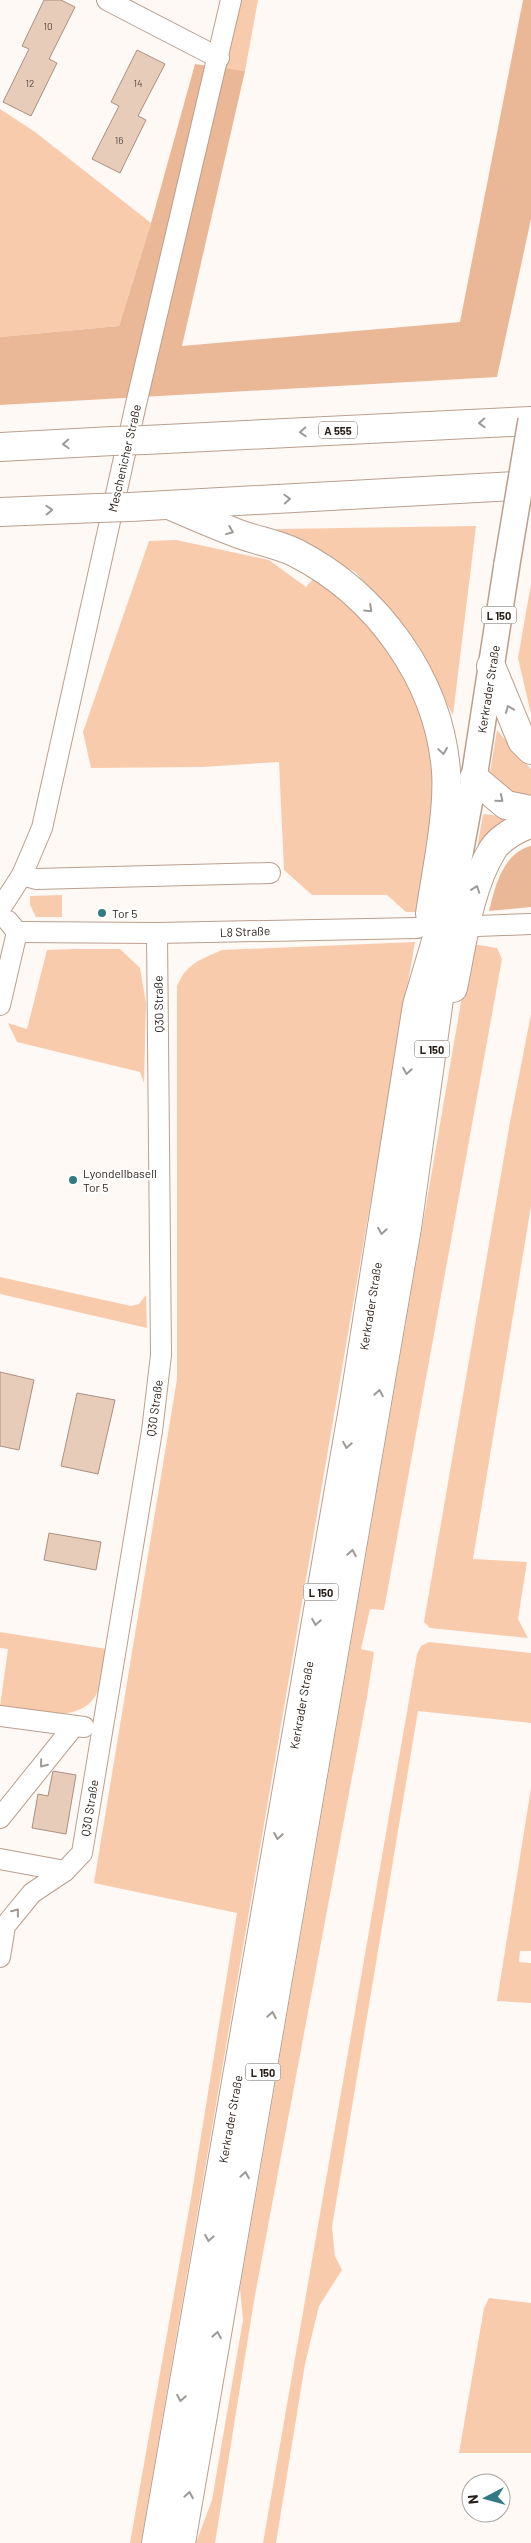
<svg xmlns="http://www.w3.org/2000/svg" width="531" height="2543" font-family="Barlow,sans-serif">
<style>
.green{fill:#f9cbad}
.forest{fill:#eab896}
.building{fill:#e8ccba;stroke:#aa9080}
.lines{fill:none;stroke-linecap:round;stroke-linejoin:round}
.minor-casing{stroke:#ba9f8e;stroke-width:22}
.major-casing{stroke:#ba9f8e;stroke-width:28}
.highway-casing{stroke:#ba9f8e;stroke-width:30}
.minor{stroke:#fff;stroke-width:20}
.major{stroke:#fff;stroke-width:25}
.highway{stroke:#fff;stroke-width:28}
.major-bridge-casing{stroke:#ba9f8e;stroke-width:28;stroke-linecap:butt}
.highway-bridge-casing{stroke:#ba9f8e;stroke-width:30;stroke-linecap:butt}
.major-bridge{stroke:#fff;stroke-width:25}
.highway-bridge{stroke:#fff;stroke-width:28}
.oneway{stroke:#9e9a97}
.poi-dot{fill:#327b82;stroke:#fff;stroke-width:2}
.labels{text-anchor:middle;dominant-baseline:central;stroke-width:4.5;stroke-linejoin:round;paint-order:stroke}
.number-label{font-size:10px;fill:#584a40}
.shield{fill:#fff;stroke:#68625d;stroke-width:1}
.shield-label{font-size:11px;font-weight:bold;fill:#281e18}
.street-label{font-size:12px;fill:#281e18;stroke:#fff}
.poi-label{font-size:12px;fill:#281e18;stroke:#fff;text-anchor:start}
</style>
<rect width="100%" height="100%" fill="#fef9f5"/>
<g class="green">
<polygon points="239,0 258,0 245,71 225,69"/>
<polygon points="0,109 35,132 151,223 119,326 0,337"/>
<polygon points="476,526 453,715 404,626 355,572 276,529"/>
<polygon points="176,540 269,560 306,587 313,579 356,609 381,636 419,705 430,745 435,786 419,912 406,912 387,895 312,895 284,870 279,762 202,767 91,768 83,732 149,541"/>
<polygon points="531,584 531,714 518,658"/>
<polygon points="497,730 531,769 531,804 523,802 489,778"/>
<polygon points="484,814 515,818 475,859 483,815"/>
<polygon points="62,895 62,917 36,917 30,905 30,896"/>
<path d="M415,942L141,2543H130L191,2198L237,1913L94,1883L177,1379V986C187,963 200,960 222,950Z"/>
<polygon points="473,944 497,948 502,959 384,1610 370,1609 361,1649 374,1652 367,1697 254,2301 215,2543 196,2543 212,2500 243,2320 240,2289 467,967"/>
<polygon points="74,949 120,949 140,968 146,1003 144,1083 140,1072 17,1042 8,1023 27,1029 47,950"/>
<polygon points="531,1014 531,1206 473,1559 527,1562 518,1619 528,1638 430,1628 424,1622 510,1122"/>
<polygon points="0,1277 131,1306 139,1304 146,1295 147,1328 0,1294"/>
<path d="M0,1632L107,1649C104,1664 103,1682 96,1695C78,1726 28,1711 0,1706L8,1649L0,1648Z"/>
<polygon points="429,1642 531,1653 531,1723 418,1711 332,2227 335,2256 342,2270 319,2306 305,2364 276,2543 263,2543 417,1654 421,1646"/>
<polygon points="531,1788 531,1951 520,1951 519,1962 531,1963 531,2003 497,2001"/>
<polygon points="489,2298 531,2303 531,2453 459,2453 484,2308"/>
</g>
<g class="forest">
<polygon points="523,0 531,0 531,219 497,377 0,405 0,337 119,326 151,223 195,64 245,71 182,346 460,322"/>
<path d="M531,846V907L489,911C495,886 503,853 531,846Z"/>
</g>
<g class="building">
<polygon points="44,0 61,0 75,7 49,59 57,63 31,116 3,102 29,49 22,46"/>
<polygon points="137,50 165,64 138,116 146,120 120,173 92,159 119,106 111,102"/>
<polygon points="0,1372 34,1380 19,1450 0,1446"/>
<polygon points="77,1393 115,1400 98,1474 61,1466"/>
<polygon points="49,1533 101,1542 96,1570 44,1560"/>
<polygon points="53,1771 76,1775 66,1834 32,1828 38,1794 48,1796"/>
</g>
<g class="lines">
<g class="minor-casing">
<g id="minor">
<polyline points="107,0 219,58"/>
<polyline points="22,875 36,879 270,873"/>
<polyline points="0,909 22,875 42,828 136,404 231,0"/>
<polyline points="478,926 531,924"/>
<polyline points="17,932 157,933 417,928"/>
<polyline points="0,1005 17,932 8,921"/>
<polyline points="0,1716 84,1727"/>
<polyline points="0,1818 74,1726"/>
<polyline points="0,1859 65,1871"/>
<polyline points="0,1957 5,1926 32,1893 65,1871 82,1853 152,1431 161,1355 157,933"/>
</g>
</g>
<g class="major-casing">
<polyline id="major" points="457,870 474,778 507,564"/>
</g>
<g class="highway-casing">
<g id="highway">
<polyline points="145,440 531,421"/>
<polyline points="0,447 113,441"/>
<path d="M169,505C192,515 215,525 239,534C258,541 278,544 296,553C378,595 439,680 446,771C449,813 436,872 430,914"/>
<polyline points="130,507 531,485"/>
<polyline points="0,512 98,508"/>
<polyline points="491,666 522,741 531,750"/>
<polyline points="474,778 506,805 531,810"/>
<path d="M453,988C462,945 469,887 493,849C500,838 519,827 531,824"/>
<polyline points="156,2543 355,1397 417,1005 457,870"/>
<polyline points="181,2543 407,1228 444,963"/>
</g>
</g>
<use href="#minor" class="minor"/>
<use href="#major" class="major"/>
<use href="#highway" class="highway"/>
<g class="major-bridge-casing">
<polyline id="major-bridge" points="507,564 531,420"/>
</g>
<g class="highway-bridge-casing">
<g id="highway-bridge">
<polyline points="113,441 145,440"/>
<polyline points="98,508 130,507"/>
</g>
</g>
<use href="#major-bridge" class="major-bridge"/>
<use href="#highway-bridge" class="highway-bridge"/>
</g>
<defs><path id="oneway-chevron" d="M-2-3.5L2.5 0L-2 3.5" fill="none" stroke-width="1.6" stroke-linecap="round" stroke-linejoin="round" transform="scale(1.25)"/></defs>
<g class="oneway">
<use href="#oneway-chevron" transform="translate(482 423) rotate(177)"/>
<use href="#oneway-chevron" transform="translate(303 432) rotate(177)"/>
<use href="#oneway-chevron" transform="translate(66 444) rotate(177)"/>
<use href="#oneway-chevron" transform="translate(287 499) rotate(-3)"/>
<use href="#oneway-chevron" transform="translate(49 510) rotate(-2)"/>
<use href="#oneway-chevron" transform="translate(230 531) rotate(22)"/>
<use href="#oneway-chevron" transform="translate(369 609) rotate(43)"/>
<use href="#oneway-chevron" transform="translate(509 709) rotate(-112)"/>
<use href="#oneway-chevron" transform="translate(443 751) rotate(82)"/>
<use href="#oneway-chevron" transform="translate(500 799) rotate(40)"/>
<use href="#oneway-chevron" transform="translate(476 889) rotate(-71)"/>
<use href="#oneway-chevron" transform="translate(407 1071) rotate(99)"/>
<use href="#oneway-chevron" transform="translate(382 1231) rotate(99)"/>
<use href="#oneway-chevron" transform="translate(379 1393) rotate(-80)"/>
<use href="#oneway-chevron" transform="translate(347 1445) rotate(100)"/>
<use href="#oneway-chevron" transform="translate(352 1553) rotate(-80)"/>
<use href="#oneway-chevron" transform="translate(316 1622) rotate(100)"/>
<use href="#oneway-chevron" transform="translate(43 1764) rotate(129)"/>
<use href="#oneway-chevron" transform="translate(278 1836) rotate(100)"/>
<use href="#oneway-chevron" transform="translate(16 1912) rotate(-51)"/>
<use href="#oneway-chevron" transform="translate(272 2015) rotate(-80)"/>
<use href="#oneway-chevron" transform="translate(245 2175) rotate(-80)"/>
<use href="#oneway-chevron" transform="translate(209 2238) rotate(100)"/>
<use href="#oneway-chevron" transform="translate(217 2335) rotate(-80)"/>
<use href="#oneway-chevron" transform="translate(181 2398) rotate(100)"/>
<use href="#oneway-chevron" transform="translate(189 2495) rotate(-80)"/>
</g>
<g class="poi-dot">
<circle cx="102" cy="913" r="5"/>
<circle cx="73" cy="1180" r="5"/>
</g>
<g class="labels">
<g class="number-label">
<text x="48" y="26">10</text>
<text x="30" y="83">12</text>
<text x="138" y="83">14</text>
<text x="119" y="140">16</text>
</g>
<g class="shield">
<rect x="319" y="421.5" width="38" height="17" rx="4"/>
<rect x="481.5" y="606.5" width="35" height="17" rx="4"/>
<rect x="414.5" y="1040.5" width="35" height="17" rx="4"/>
<rect x="303.5" y="1583.5" width="35" height="17" rx="4"/>
<rect x="245.5" y="2063.5" width="35" height="17" rx="4"/>
</g>
<g class="shield-label">
<text x="338" y="430">A 555</text>
<text x="499" y="615">L 150</text>
<text x="432" y="1049">L 150</text>
<text x="321" y="1592">L 150</text>
<text x="263" y="2072">L 150</text>
</g>
<g class="street-label">
<text transform="translate(124 458) rotate(-77)">Meschenicher Straße</text>
<text transform="translate(488 689) rotate(-81)">Kerkrader Straße</text>
<text transform="translate(245 931) rotate(-2)">L8 Straße</text>
<text transform="translate(158 1004) rotate(-91)">Q30 Straße</text>
<text transform="translate(370 1306) rotate(-81)">Kerkrader Straße</text>
<text transform="translate(154 1408) rotate(-82)">Q30 Straße</text>
<text transform="translate(301 1705) rotate(-80)">Kerkrader Straße</text>
<text transform="translate(89 1808) rotate(-81)">Q30 Straße</text>
<text transform="translate(230 2119) rotate(-80)">Kerkrader Straße</text>
</g>
<g class="poi-label">
<text x="112" y="913">Tor 5</text>
<text x="83" y="1173">Lyondellbasell<tspan x="83" dy="14">Tor 5</tspan></text>
</g>
</g>
<g transform="translate(486 2498) rotate(264)"><circle r="24" fill="#ffffff" stroke="#a9a5a3"/>
<path d="M0-4L9 19L0 12L-9 19Z" fill="#327b82"/>
<text y="-8" font-size="14" font-weight="bold" text-anchor="middle" fill="#281e18">N</text>
</g>
</svg>
